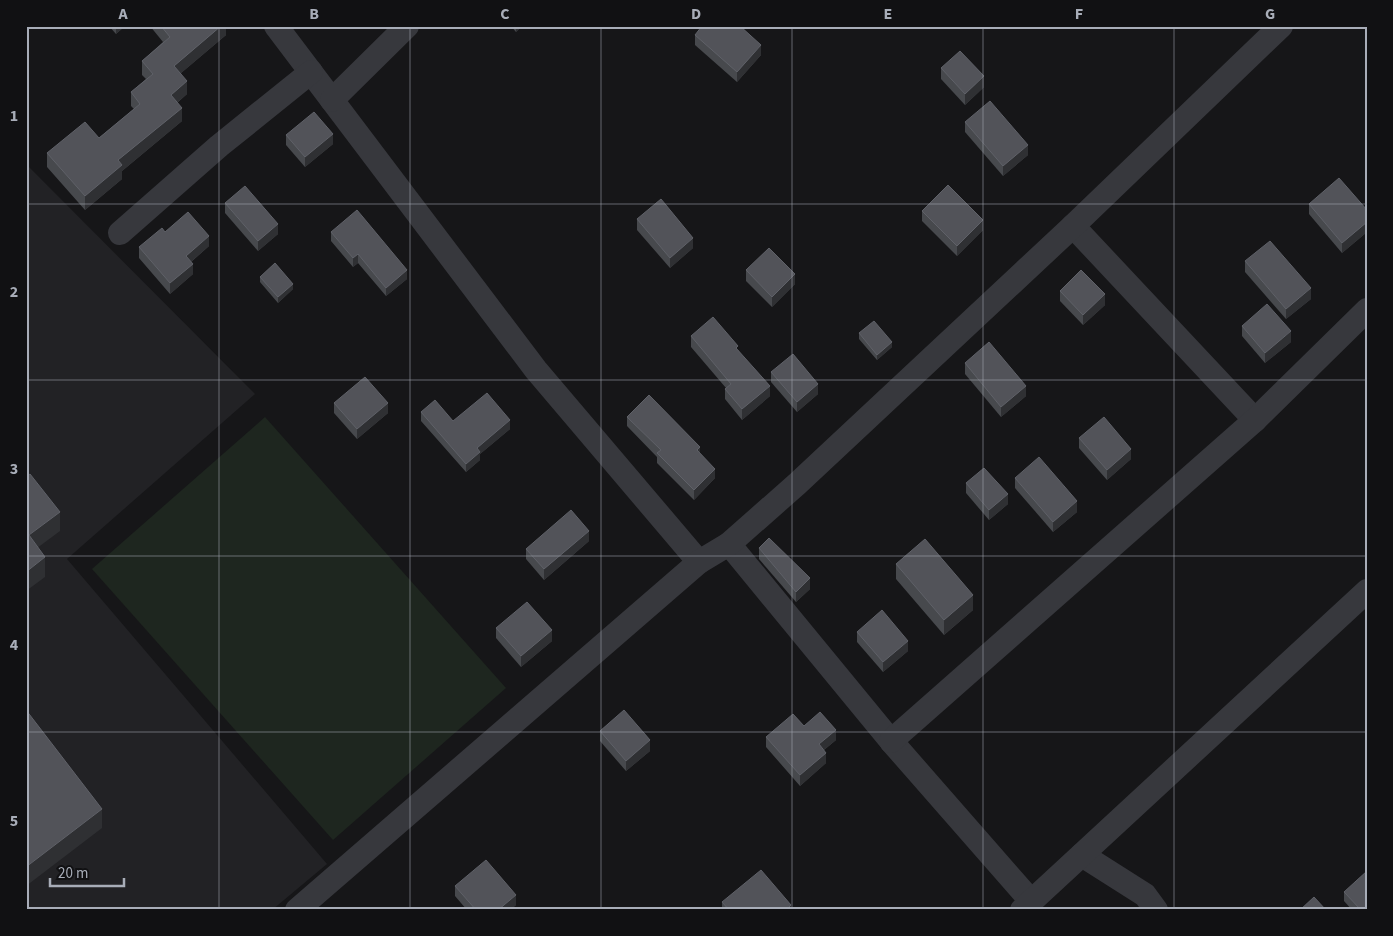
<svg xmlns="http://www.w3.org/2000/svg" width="1393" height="936" font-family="'Source Sans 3',sans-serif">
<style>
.built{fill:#222225}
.green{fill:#1e261f}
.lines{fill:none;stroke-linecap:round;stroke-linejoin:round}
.minor{stroke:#37383d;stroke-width:24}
.wall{fill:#47494d}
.shaded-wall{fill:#2f3033}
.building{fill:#525359;stroke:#5f6168}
.grid{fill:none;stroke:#a8adb8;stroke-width:1;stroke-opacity:0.55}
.neatline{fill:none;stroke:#a8adb8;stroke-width:2}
.grid-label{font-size:16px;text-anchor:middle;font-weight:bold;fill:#a8adb8}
</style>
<rect width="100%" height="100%" fill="#161618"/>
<polygon class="built" points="26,164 255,394 67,559 327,864 272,910 26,910"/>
<polygon class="green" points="265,417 506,688 333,840 92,569"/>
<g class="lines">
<g class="minor">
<polyline points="276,26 536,370 699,562"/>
<polyline points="332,100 407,26"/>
<polyline points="1073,226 1255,420"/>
<polyline points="120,233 219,146 311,72"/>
<polyline points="729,544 891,741 1031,901"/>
<polyline points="891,741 1255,420 1367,310"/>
<polyline points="1082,855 1145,895 1156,910"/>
<polyline points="297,910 699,562 729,544 797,484 1073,226 1281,26"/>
<polyline points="1022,910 1367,591"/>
</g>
</g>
<g class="wall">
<polygon points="109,26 125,26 116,34"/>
<polygon points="150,26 226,26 226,35 181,73 187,94 177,103 182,121 122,171 122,179 85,210 47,167 47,153 99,138 134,109 131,106 131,92 146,79 142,75 142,61 163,42"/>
<polygon points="511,26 522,26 516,32"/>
<polygon points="695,35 761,55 737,82 695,45"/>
<polygon points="941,68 984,87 965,105 941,79"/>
<polygon points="965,122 1028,155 1003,176 965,132"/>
<polygon points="286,135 333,144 305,167 286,145"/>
<polygon points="225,203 278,234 258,251 225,213"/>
<polygon points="1309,204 1367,210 1367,232 1342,253 1309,214"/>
<polygon points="922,211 983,230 957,256 922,221"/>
<polygon points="637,219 693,248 670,268 637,230"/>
<polygon points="331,232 407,279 386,296 358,263 353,267 331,241"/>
<polygon points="209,246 191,262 193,274 170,294 139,258 139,247"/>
<polygon points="1245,261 1311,299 1286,319 1245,272"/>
<polygon points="746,270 795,284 772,307 746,281"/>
<polygon points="260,277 293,289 278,303 260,282"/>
<polygon points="1060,291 1105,305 1083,325 1060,301"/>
<polygon points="1242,326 1291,342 1265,363 1242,336"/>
<polygon points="859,333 892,347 877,360 859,339"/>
<polygon points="691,336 738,350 770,396 742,420 725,399 725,389 726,388 691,347"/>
<polygon points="965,363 1026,396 1001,417 965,374"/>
<polygon points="771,372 818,394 797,412 771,382"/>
<polygon points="334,403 388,413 357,439 334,413"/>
<polygon points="421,412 453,421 510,429 480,454 480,460 466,472 421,421"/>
<polygon points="627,417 700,454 715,478 694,500 657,463 657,457 627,426"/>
<polygon points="1079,438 1131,459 1107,480 1079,448"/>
<polygon points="1015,478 1077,512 1053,532 1015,488"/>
<polygon points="966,483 1008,504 989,520 966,493"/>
<polygon points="589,541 544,580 526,559 526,549"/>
<polygon points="759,548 810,589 796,602 759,559"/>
<polygon points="896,564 973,610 944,635 896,579"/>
<polygon points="496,628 552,641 521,667 496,638"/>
<polygon points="857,632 908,651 883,672 857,642"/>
<polygon points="804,726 836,740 824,750 826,763 800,786 766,747 766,737"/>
<polygon points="600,731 650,751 626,771 600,741"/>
<polygon points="455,886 516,905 510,910 467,910 455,896"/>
<polygon points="1344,892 1367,910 1352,910 1344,901"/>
<polygon points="722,902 791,910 722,910"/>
</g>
<g class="shaded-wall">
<polygon points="116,26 125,26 116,34"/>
<polygon points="221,26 226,26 226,35 174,79 174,66"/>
<polygon points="516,26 522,26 516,32"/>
<polygon points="761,45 761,55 737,82 737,72"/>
<polygon points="984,76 984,87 965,105 965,94"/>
<polygon points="187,81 187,94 171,108 171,95"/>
<polygon points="182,108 182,121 122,171 122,179 85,210 85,196 118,160"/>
<polygon points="333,134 333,144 305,167 305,157"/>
<polygon points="1028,145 1028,155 1003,176 1003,166"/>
<polygon points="983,220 983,230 957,256 957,246"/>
<polygon points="1367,222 1367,232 1342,253 1342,243"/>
<polygon points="278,224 278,234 258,251 258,241"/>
<polygon points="209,236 209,246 186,266 186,256"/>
<polygon points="693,238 693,248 670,268 670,258"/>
<polygon points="358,254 358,263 353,267 353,258"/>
<polygon points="193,264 193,274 170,294 170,283"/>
<polygon points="407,270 407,279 386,296 386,288"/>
<polygon points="795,274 795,284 772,307 772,297"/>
<polygon points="293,284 293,289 278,303 278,297"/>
<polygon points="1311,288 1311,299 1286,319 1286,309"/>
<polygon points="1105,294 1105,305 1083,325 1083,315"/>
<polygon points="1291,331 1291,342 1265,363 1265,353"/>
<polygon points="892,342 892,347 877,360 877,355"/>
<polygon points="818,384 818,394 797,412 797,402"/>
<polygon points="770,386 770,396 742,420 742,409"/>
<polygon points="1026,386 1026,396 1001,417 1001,407"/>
<polygon points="388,403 388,413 357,439 357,429"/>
<polygon points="510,420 510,429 480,454 480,460 466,472 466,464 477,448"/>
<polygon points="700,447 700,456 697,450"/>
<polygon points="1131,449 1131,459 1107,480 1107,470"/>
<polygon points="715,469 715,478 694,500 694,490"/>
<polygon points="1008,494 1008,504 989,520 989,510"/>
<polygon points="1077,501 1077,512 1053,532 1053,522"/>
<polygon points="60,512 60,531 29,554 29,535"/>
<polygon points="589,531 589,541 544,580 544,569"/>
<polygon points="45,557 45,577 26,591 26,572"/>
<polygon points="810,578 810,589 796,602 796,592"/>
<polygon points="973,595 973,610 944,635 944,620"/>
<polygon points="552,630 552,641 521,667 521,656"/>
<polygon points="908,641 908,651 883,672 883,662"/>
<polygon points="836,730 836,740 819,754 819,744"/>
<polygon points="650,740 650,751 626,771 626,761"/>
<polygon points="826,753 826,763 800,786 800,775"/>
<polygon points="102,809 102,828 26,886 26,867"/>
<polygon points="516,895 516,905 510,910 498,910"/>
<polygon points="791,905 791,910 786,910"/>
</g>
<g class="building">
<polygon points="161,26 221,26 174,66 187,81 171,95 182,108 118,160 122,165 85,196 47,153 85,122 99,138 140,104 131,92 153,74 142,61 170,37"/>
<polygon points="702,26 740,26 761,45 737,72 695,35"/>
<polygon points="960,51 984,76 965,94 941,68"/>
<polygon points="990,101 1028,145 1003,166 965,122"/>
<polygon points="314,112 333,134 305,157 286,135"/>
<polygon points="1339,178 1367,210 1367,222 1342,243 1309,204"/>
<polygon points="948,185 983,220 957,246 922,211"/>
<polygon points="245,186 278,224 258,241 225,203"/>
<polygon points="661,199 693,238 670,258 637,219"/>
<polygon points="357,210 407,270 386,288 358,254 353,258 331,232"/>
<polygon points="188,212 209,236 186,256 193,264 170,283 139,247 162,228 165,232"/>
<polygon points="1270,241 1311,288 1286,309 1245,261"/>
<polygon points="769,248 795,274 772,297 746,270"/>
<polygon points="275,263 293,284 278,297 260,277"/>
<polygon points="1081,270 1105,294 1083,315 1060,291"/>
<polygon points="1267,304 1291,331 1265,353 1242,326"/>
<polygon points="713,317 738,346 736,348 770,386 742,409 725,389 731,384 691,336"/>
<polygon points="874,321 892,342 877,355 859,333"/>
<polygon points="989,342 1026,386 1001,407 965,363"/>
<polygon points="793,354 818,384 797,402 771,372"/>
<polygon points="365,377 388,403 357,429 334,403"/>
<polygon points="487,393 510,420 477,448 480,452 466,464 421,412 435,400 453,421"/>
<polygon points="649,395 700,447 697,450 715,469 694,490 657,453 661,450 627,417"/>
<polygon points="1104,417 1131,449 1107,470 1079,438"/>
<polygon points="1039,457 1077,501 1053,522 1015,478"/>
<polygon points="984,468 1008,494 989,510 966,483"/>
<polygon points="30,474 60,512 29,535 45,557 26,572 26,477"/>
<polygon points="571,510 589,531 544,569 526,549"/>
<polygon points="769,538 810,578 796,592 759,548"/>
<polygon points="925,539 973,595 944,620 896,564"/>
<polygon points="527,602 552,630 521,656 496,628"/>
<polygon points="882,610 908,641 883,662 857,632"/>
<polygon points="26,710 102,809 26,867"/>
<polygon points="624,710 650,740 626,761 600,731"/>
<polygon points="820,712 836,730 819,744 826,753 800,775 766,737 793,714 804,726"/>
<polygon points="486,860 516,895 498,910 476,910 455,886"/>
<polygon points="761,870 791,905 786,910 729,910 722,902"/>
<polygon points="1367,871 1367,910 1361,910 1344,892"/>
<polygon points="1314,897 1326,910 1300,910"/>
</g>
<path class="grid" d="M219,26V910M410,26V910M601,26V910M792,26V910M983,26V910M1174,26V910M26,204H1367M26,380H1367M26,556H1367M26,732H1367"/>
<rect width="1393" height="936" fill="none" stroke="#111113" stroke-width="55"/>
<path d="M50 878v8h74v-8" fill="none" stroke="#a8adb8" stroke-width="2.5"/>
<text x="58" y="878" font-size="15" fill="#a8adb8" stroke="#111113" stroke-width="4" paint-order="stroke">20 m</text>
<rect x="28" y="28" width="1338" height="880" class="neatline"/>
<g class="grid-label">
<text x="123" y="19">A</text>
<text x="314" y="19">B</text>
<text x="505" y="19">C</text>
<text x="696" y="19">D</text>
<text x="888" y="19">E</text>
<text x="1079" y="19">F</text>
<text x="1270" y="19">G</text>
<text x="14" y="121">1</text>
<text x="14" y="297">2</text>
<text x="14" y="474">3</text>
<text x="14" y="650">4</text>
<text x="14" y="826">5</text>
</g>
</svg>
